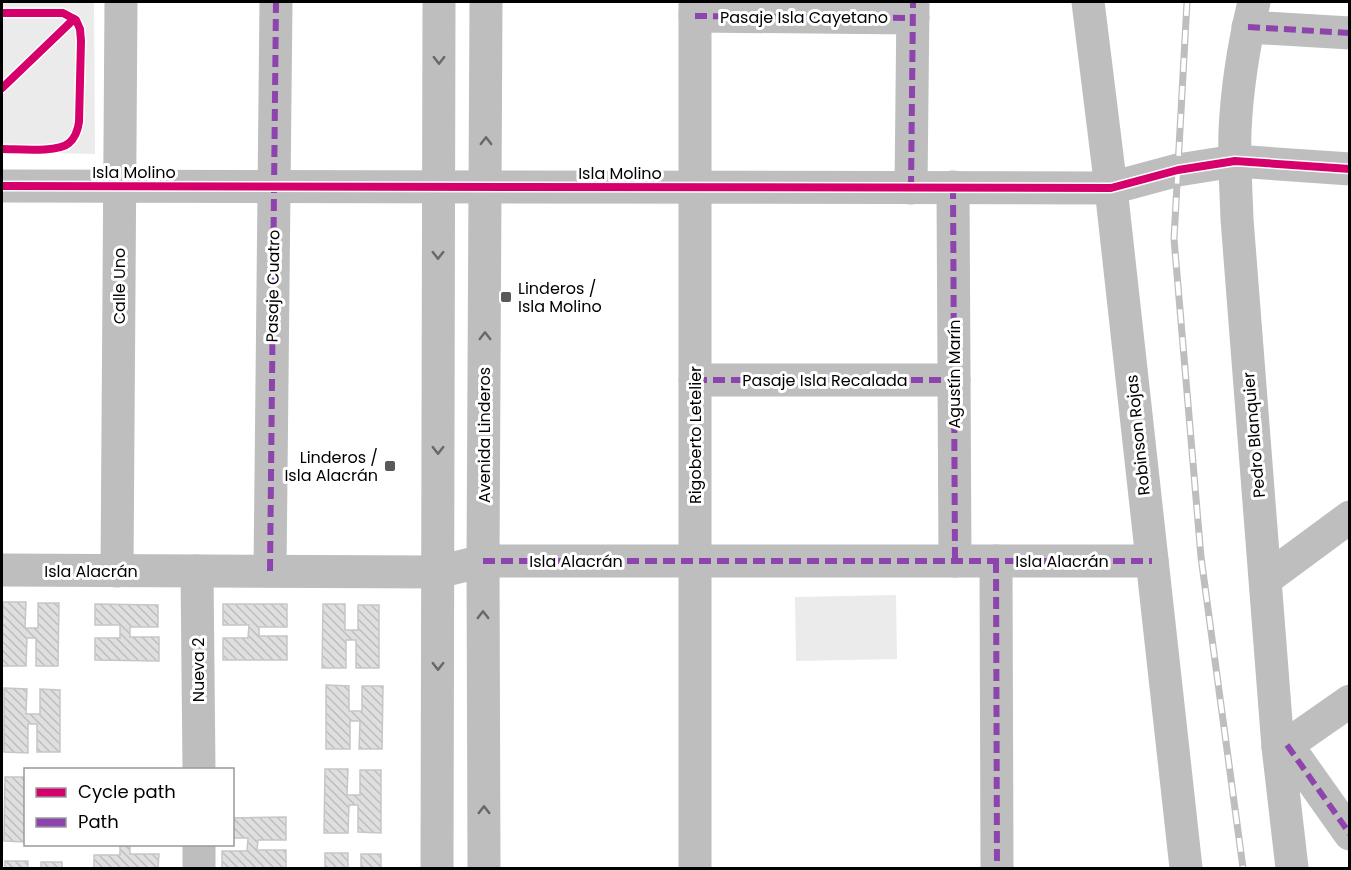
<svg xmlns="http://www.w3.org/2000/svg" width="1351" height="870" font-family="Poppins,sans-serif">
<style>
.green{fill:#ebebeb}
.building{fill:url(#building-back-hatch);stroke:#c6c6c6;stroke-width:1.5}
.lines{fill:none;stroke-linecap:round;stroke-linejoin:round}
.minor{stroke:#bebebe;stroke-width:33}
.rail-casing{stroke:#bebebe;stroke-width:7}
.rail{stroke:#fff;stroke-width:4.5;stroke-dasharray:14;stroke-linecap:butt}
.quiet{stroke:#8e44ad;stroke-width:6;stroke-dasharray:12 6;stroke-linecap:butt}
.cycleway-casing{stroke:#fff;stroke-width:11}
.cycleway{stroke:#d6006c;stroke-width:8}
.oneway{stroke:#686868}
.poi-dot{fill:#595959;stroke:#fff;stroke-width:2}
.labels{text-anchor:middle;dominant-baseline:central;stroke-width:6;stroke-linejoin:round;paint-order:stroke}
.street-label{font-size:16px;fill:#000;stroke:#fff}
.poi-label{font-size:16px;fill:#000;stroke:#fff;text-anchor:start}
</style>
<defs>
<pattern id="building-back-hatch" width="6" height="6" patternUnits="userSpaceOnUse" patternTransform="scale(1.5)"><rect width="6" height="6" fill="#dfdfdf"/><path d="M-1 5l2 2M0 0l6 6M5-1l2 2" fill="none" stroke="#bebebe"/></pattern>
</defs>
<rect width="100%" height="100%" fill="#fff"/>
<g class="green">
<polygon points="2,2 94,2 95,154 2,152"/>
<polygon points="896,595 897,659 796,661 795,597"/>
</g>
<g class="building">
<polygon points="3,602 26,602 25,628 38,628 38,603 59,603 58,666 36,666 36,638 27,638 26,666 2,666"/>
<polygon points="95,604 158,605 158,627 130,627 130,637 159,637 159,661 95,660 95,638 120,638 120,625 95,625"/>
<polygon points="223,604 287,604 287,627 259,627 259,636 287,636 287,660 223,660 223,638 248,638 249,625 223,625"/>
<polygon points="323,604 345,604 345,630 358,630 358,605 379,605 379,668 356,668 356,640 346,640 346,668 322,668"/>
<polygon points="326,685 349,686 349,711 362,711 362,686 383,686 382,749 359,749 360,721 350,721 350,749 326,749"/>
<polygon points="4,688 27,689 26,714 40,714 40,689 60,690 60,752 37,752 37,724 28,724 28,753 4,752"/>
<polygon points="325,769 348,769 347,795 360,795 360,770 381,770 381,833 358,832 358,805 349,805 348,833 324,833"/>
<polygon points="5,777 26,777 26,842 4,841"/>
<polygon points="286,817 286,840 258,840 257,850 286,850 286,868 222,868 222,851 247,851 248,838 232,838 232,818"/>
<polygon points="120,844 130,844 130,854 159,854 158,868 94,868 94,855 120,855"/>
<rect x="325" y="853" width="23" height="15"/>
<rect x="361" y="854" width="20" height="14"/>
<rect x="5" y="861" width="23" height="7"/>
<rect x="41" y="862" width="21" height="6"/>
</g>
<g class="lines">
<g class="minor">
<polyline points="1088,2 1111,188 1186,868"/>
<path d="M1254,2C1244,44 1237,87 1235,131C1234,160 1236,190 1237,219L1278,747L1292,868"/>
<polyline points="695,16 913,18"/>
<polyline points="1248,27 1350,33"/>
<polyline points="2,186 1111,188 1178,170 1235,161 1350,169"/>
<polyline points="953,187 955,561"/>
<polyline points="911,188 913,2"/>
<polyline points="695,380 954,380"/>
<polyline points="996,561 997,868"/>
<polyline points="2,570 438,572 483,561 1152,561"/>
<polyline points="117,571 121,2"/>
<polyline points="197,571 199,770"/>
<polyline points="270,571 276,2"/>
<polyline points="1266,579 1350,517"/>
<polyline points="1287,745 1350,834"/>
<polyline points="1278,747 1287,745 1350,701"/>
<polyline points="199,844 199,868"/>
<polyline points="437,868 439,2"/>
<polyline points="484,868 483,561 486,2"/>
<polyline points="695,868 695,2"/>
</g>
<g class="rail-casing">
<polyline id="rail" points="1187,2 1174,239 1201,557 1243,868"/>
</g>
<use href="#rail" class="rail"/>
<g class="quiet">
<polyline points="695,16 913,18"/>
<polyline points="1248,27 1350,33"/>
<polyline points="953,187 955,561"/>
<polyline points="911,188 913,2"/>
<polyline points="695,380 954,380"/>
<polyline points="483,561 1152,561"/>
<polyline points="996,561 997,868"/>
<polyline points="270,571 276,2"/>
<polyline points="1287,745 1350,834"/>
</g>
<g class="cycleway-casing">
<g id="cycleway">
<path d="M2,13H63L76,20L80,29L81,41L79,122C78,129 75,138 69,143C58,153 17,149 2,149"/>
<polyline points="2,88 74,19"/>
<polyline points="2,186 1111,188 1178,170 1235,161 1350,169"/>
</g>
</g>
<use href="#cycleway" class="cycleway"/>
</g>
<defs><path id="oneway-chevron" d="M-2-3.5L2.5 0L-2 3.5" fill="none" stroke-width="1.6" stroke-linecap="round" stroke-linejoin="round" transform="scale(1.5)"/></defs>
<g class="oneway">
<use href="#oneway-chevron" transform="translate(439 60) rotate(90)"/>
<use href="#oneway-chevron" transform="translate(486 141) rotate(-90)"/>
<use href="#oneway-chevron" transform="translate(438 255) rotate(90)"/>
<use href="#oneway-chevron" transform="translate(485 336) rotate(-90)"/>
<use href="#oneway-chevron" transform="translate(438 450) rotate(90)"/>
<use href="#oneway-chevron" transform="translate(483 615) rotate(-90)"/>
<use href="#oneway-chevron" transform="translate(438 666) rotate(90)"/>
<use href="#oneway-chevron" transform="translate(484 810) rotate(-90)"/>
</g>
<g class="poi-dot">
<rect x="500" y="291" width="12" height="12" rx="3"/>
<rect x="384" y="460" width="12" height="12" rx="3"/>
</g>
<g class="labels">
<g class="street-label">
<text x="804" y="17">Pasaje Isla Cayetano</text>
<text x="134" y="172">Isla Molino</text>
<text x="620" y="173">Isla Molino</text>
<text transform="translate(119 286) rotate(-90)">Calle Uno</text>
<text transform="translate(273 286) rotate(-89)">Pasaje Cuatro</text>
<text transform="translate(954 374) rotate(-90)">Agustín Marín</text>
<text x="825" y="380">Pasaje Isla Recalada</text>
<text transform="translate(484 435) rotate(-90)">Avenida Linderos</text>
<text transform="translate(695 435) rotate(-90)">Rigoberto Letelier</text>
<text transform="translate(1138 435) rotate(-96)">Robinson Rojas</text>
<text transform="translate(1254 435) rotate(-95)">Pedro Blanquier</text>
<text x="576" y="561">Isla Alacrán</text>
<text x="1062" y="561">Isla Alacrán</text>
<text x="91" y="571">Isla Alacrán</text>
<text transform="translate(198 670) rotate(-90)">Nueva 2</text>
</g>
<g class="poi-label">
<text x="518" y="288">Linderos /<tspan x="518" dy="18">Isla Molino</tspan></text>
<text x="378" y="457" text-anchor="end">Linderos /<tspan x="378" dy="18">Isla Alacrán</tspan></text>
</g>
</g>
<rect width="1351" height="870" fill="none" stroke="#000000" stroke-width="6"/>
<rect x="24" y="768" width="210" height="78" fill="#ffffff" stroke="#999999" stroke-width="1.5"/>
<rect x="36" y="788" width="30" height="9" fill="#d6006c" stroke="#999999" stroke-width="1.5"/>
<text x="78" y="798" font-size="18" fill="#000000">Cycle path</text>
<rect x="36" y="818" width="30" height="9" fill="#8e44ad" stroke="#999999" stroke-width="1.5"/>
<text x="78" y="828" font-size="18" fill="#000000">Path</text>
</svg>
